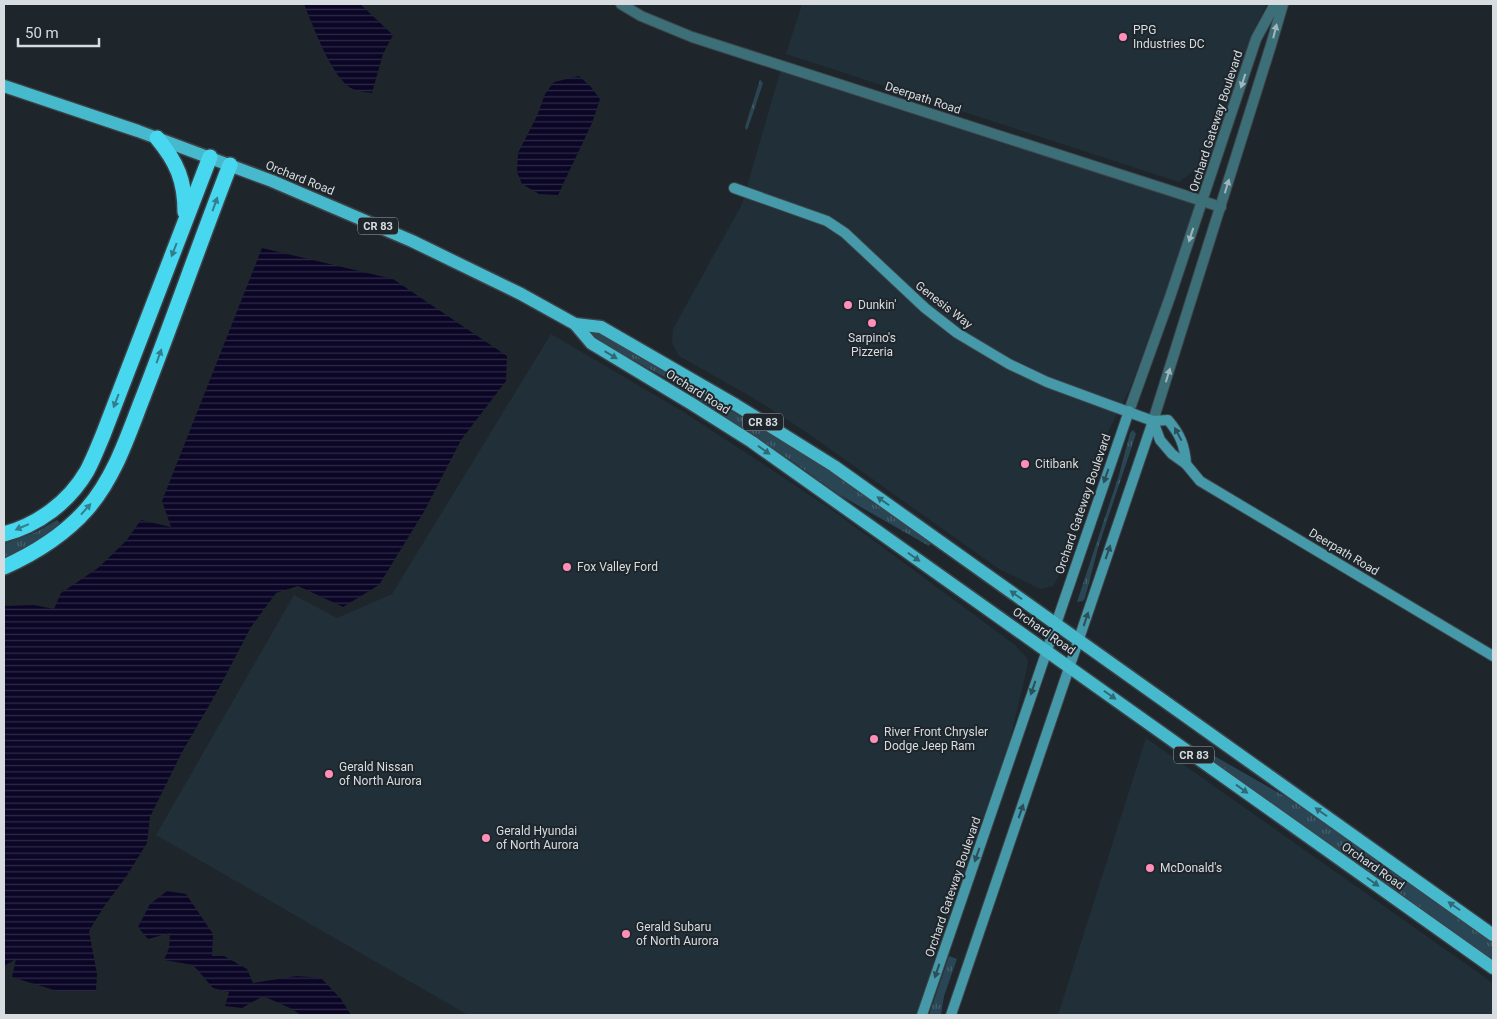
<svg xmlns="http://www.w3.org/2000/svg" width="1497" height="1019" font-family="Roboto,sans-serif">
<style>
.built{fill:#202f38}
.grass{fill:url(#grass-tufts)}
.water{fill:url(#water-rules)}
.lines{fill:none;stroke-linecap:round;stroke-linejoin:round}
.street-casing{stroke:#3c4348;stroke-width:12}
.secondary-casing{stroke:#3c4348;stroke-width:12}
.primary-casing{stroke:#3c4348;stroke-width:15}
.highway-casing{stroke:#3c4348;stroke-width:18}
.street{stroke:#3d6f78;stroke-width:10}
.secondary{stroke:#4599a8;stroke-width:10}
.primary{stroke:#47b9cd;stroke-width:12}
.highway{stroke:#47d7ee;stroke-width:15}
.oneway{fill:#a1b6bc}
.oneway2{fill:#327e8c}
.oneway3{fill:#306874}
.oneway4{fill:#2c4e57}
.poi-dot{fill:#ff8eb9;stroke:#1e262b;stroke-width:2}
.labels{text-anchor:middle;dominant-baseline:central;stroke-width:4;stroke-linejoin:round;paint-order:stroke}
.shield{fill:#1e262b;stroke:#a0a5aa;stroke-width:1}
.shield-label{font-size:11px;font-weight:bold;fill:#d7dce0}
.poi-label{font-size:12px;fill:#d7dce0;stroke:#1e262b;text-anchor:start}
.street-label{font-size:12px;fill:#d7dce0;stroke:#1e262b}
</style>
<defs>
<pattern id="grass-tufts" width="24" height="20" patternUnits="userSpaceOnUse" patternTransform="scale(1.25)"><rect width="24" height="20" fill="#2a4655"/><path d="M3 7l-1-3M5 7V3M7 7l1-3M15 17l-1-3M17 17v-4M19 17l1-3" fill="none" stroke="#48606d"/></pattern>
<pattern id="water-rules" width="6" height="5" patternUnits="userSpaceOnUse" patternTransform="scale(1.25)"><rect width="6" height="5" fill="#0b0626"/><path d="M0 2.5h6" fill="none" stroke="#2e2a45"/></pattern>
</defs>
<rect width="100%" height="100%" fill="#1e262b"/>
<g class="built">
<polygon points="802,4 1267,4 1247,49 1214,156 1179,182 786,54"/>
<polygon points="781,69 1199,204 1130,389 1110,428 1058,578 1053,586 1040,589 999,569 809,434 755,399 679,356 672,343 673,329 742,204"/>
<polygon points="551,334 682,411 763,464 835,512 1015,645 1028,659 1027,668 1010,740 916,1015 468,1015 156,835 294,595 337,618 392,594"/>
<polygon points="1146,738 1493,983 1493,1015 1058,1015"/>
</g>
<g class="grass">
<polygon points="760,80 763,83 748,128 746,130 745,127"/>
<polygon points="591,329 685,383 832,472 931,543 929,546 838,494 795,463 666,378 588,335"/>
<polygon points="1133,430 1136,434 1098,548 1085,598 1083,601 1077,602 1119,475 1130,433"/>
<path d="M57,520L60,523C43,538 24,548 4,558V544L36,532Z"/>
<polygon points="1202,749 1300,805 1493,943 1493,960 1200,752"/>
<polygon points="949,956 957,959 944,996 941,1015 929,1015"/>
</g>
<g class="water">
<path d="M304,4H360L393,35L383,54L372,93C365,92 355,91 349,87C329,71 314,28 304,4Z"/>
<polygon points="579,76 591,87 600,99 592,123 558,195 539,194 522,184 517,172 518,153 537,116 545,94 554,82"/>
<polygon points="262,248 393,279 507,356 506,381 461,440 425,510 379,585 343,607 298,586 276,593 251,627 218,690 181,754 150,817 147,843 126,877 103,908 89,931 97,974 96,991 57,991 12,977 16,959 4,966 4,606 34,605 54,609 61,593 98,568 126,541 141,520 171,527 162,501"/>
<polygon points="167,891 186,894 213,934 212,956 224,956 247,969 253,983 297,976 321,978 341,999 351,1015 301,1015 290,1008 263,996 242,1008 225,1006 229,992 213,988 193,965 164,960 169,948 170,933 148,939 138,927 150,904"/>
</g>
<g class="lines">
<g class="street-casing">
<g id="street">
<polyline points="621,4 641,16 692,37 1221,207"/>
<polyline points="1129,411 1170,297 1256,39 1275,4"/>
<polyline points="1153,421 1271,45 1283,4"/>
</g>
</g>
<g class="secondary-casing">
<g id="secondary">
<path d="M734,188L827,221L845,233L925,308L957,333L1009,364L1047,382L1153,421L1168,420C1180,434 1185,446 1186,464"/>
<polyline points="1153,421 1160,440 1172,454 1186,464 1200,481 1493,656"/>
<polyline points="922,1015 1129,411"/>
<polyline points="951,1015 1153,421"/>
</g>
</g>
<g class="primary-casing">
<g id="primary">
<polyline points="4,86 138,131 272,181 412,241 521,294 575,324 601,327 736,405 834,466 1493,935"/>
<polyline points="575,324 591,343 692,404 752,442 1493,968"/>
</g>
</g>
<g class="highway-casing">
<g id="highway">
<path d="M157,138C177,162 185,181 185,212"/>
<path d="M4,534C38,525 69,502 87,471C93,460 98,447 103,435L210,157"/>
<path d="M4,567C35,553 65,534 87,509C115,477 128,435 143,397C173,320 200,242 230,165"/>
</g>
</g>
<use href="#street" class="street"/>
<use href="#secondary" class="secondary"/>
<use href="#primary" class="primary"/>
<use href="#highway" class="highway"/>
</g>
<defs><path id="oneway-solid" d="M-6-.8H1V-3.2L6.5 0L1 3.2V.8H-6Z" transform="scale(1.25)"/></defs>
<g class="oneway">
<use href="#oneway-solid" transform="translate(1275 31) rotate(-76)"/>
<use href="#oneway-solid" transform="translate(1243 81) rotate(108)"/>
<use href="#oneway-solid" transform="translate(1227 186) rotate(-73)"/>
<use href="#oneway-solid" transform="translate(1191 235) rotate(108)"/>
<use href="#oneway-solid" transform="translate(1168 375) rotate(-73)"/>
</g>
<g class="oneway2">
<use href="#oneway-solid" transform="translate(215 204) rotate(-70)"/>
<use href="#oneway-solid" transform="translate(174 250) rotate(111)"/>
<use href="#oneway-solid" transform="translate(159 356) rotate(-70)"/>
<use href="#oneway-solid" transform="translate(116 401) rotate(111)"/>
<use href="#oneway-solid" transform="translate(86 509) rotate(-48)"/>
<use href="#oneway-solid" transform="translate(22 527) rotate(157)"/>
</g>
<g class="oneway3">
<use href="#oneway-solid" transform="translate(611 355) rotate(31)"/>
<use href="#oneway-solid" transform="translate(764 450) rotate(35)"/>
<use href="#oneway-solid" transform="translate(883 501) rotate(-145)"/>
<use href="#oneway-solid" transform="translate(914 557) rotate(35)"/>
<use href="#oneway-solid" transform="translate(1016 595) rotate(-145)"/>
<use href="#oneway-solid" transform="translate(1110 695) rotate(35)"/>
<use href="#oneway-solid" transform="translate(1242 789) rotate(36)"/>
<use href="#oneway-solid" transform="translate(1321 812) rotate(-145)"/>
<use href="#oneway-solid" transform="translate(1373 882) rotate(35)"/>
<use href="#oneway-solid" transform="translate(1454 906) rotate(-145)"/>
</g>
<g class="oneway4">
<use href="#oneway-solid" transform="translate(1178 434) rotate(-118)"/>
<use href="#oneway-solid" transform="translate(1106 476) rotate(109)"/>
<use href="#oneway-solid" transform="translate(1108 552) rotate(-71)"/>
<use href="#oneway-solid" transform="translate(1086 619) rotate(-72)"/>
<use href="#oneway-solid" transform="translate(1033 688) rotate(109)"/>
<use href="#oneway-solid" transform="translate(1021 811) rotate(-71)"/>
<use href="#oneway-solid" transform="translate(977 855) rotate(109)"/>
<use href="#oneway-solid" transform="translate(937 971) rotate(109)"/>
</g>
<g class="poi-dot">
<circle cx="1123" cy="37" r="5"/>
<circle cx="848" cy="305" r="5"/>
<circle cx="872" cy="323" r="5"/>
<circle cx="1025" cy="464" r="5"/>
<circle cx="567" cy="567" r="5"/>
<circle cx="874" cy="739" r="5"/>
<circle cx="329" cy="774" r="5"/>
<circle cx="486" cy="838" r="5"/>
<circle cx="1150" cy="868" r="5"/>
<circle cx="626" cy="934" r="5"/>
</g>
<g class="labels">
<g class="shield">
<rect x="358" y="217.5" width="40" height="17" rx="4"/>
<rect x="743" y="413.5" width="40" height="17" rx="4"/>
<rect x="1174" y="746.5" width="40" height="17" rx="4"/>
</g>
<g class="shield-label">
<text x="378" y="226">CR 83</text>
<text x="763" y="422">CR 83</text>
<text x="1194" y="755">CR 83</text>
</g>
<g class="poi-label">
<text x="1133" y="30">PPG<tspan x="1133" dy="14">Industries DC</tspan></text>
<text x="858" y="305">Dunkin'</text>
<text x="872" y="338" text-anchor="middle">Sarpino's<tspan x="872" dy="14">Pizzeria</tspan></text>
<text x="1035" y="464">Citibank</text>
<text x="577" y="567">Fox Valley Ford</text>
<text x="884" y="732">River Front Chrysler<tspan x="884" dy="14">Dodge Jeep Ram</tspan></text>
<text x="339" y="767">Gerald Nissan<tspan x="339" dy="14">of North Aurora</tspan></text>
<text x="496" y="831">Gerald Hyundai<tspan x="496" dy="14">of North Aurora</tspan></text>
<text x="1160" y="868">McDonald's</text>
<text x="636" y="927">Gerald Subaru<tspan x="636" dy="14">of North Aurora</tspan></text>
</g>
<g class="street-label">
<text transform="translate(923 98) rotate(18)">Deerpath Road</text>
<text transform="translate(1216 121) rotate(-72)">Orchard Gateway Boulevard</text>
<text transform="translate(300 178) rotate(22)">Orchard Road</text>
<text transform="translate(944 305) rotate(38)">Genesis Way</text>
<text transform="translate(698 392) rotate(32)">Orchard Road</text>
<text transform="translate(1083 504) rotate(-71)">Orchard Gateway Boulevard</text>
<text transform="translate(1344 552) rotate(31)">Deerpath Road</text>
<text transform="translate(1044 631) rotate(35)">Orchard Road</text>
<text transform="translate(1373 866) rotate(35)">Orchard Road</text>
<text transform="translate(953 887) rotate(-71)">Orchard Gateway Boulevard</text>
</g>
</g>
<rect width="1497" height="1019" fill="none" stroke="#d7dce0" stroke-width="10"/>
<path d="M18 38v8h81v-8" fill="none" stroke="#d7dce0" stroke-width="2.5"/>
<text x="25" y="38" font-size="15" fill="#d7dce0" stroke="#1e262b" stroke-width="4" paint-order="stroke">50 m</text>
</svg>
